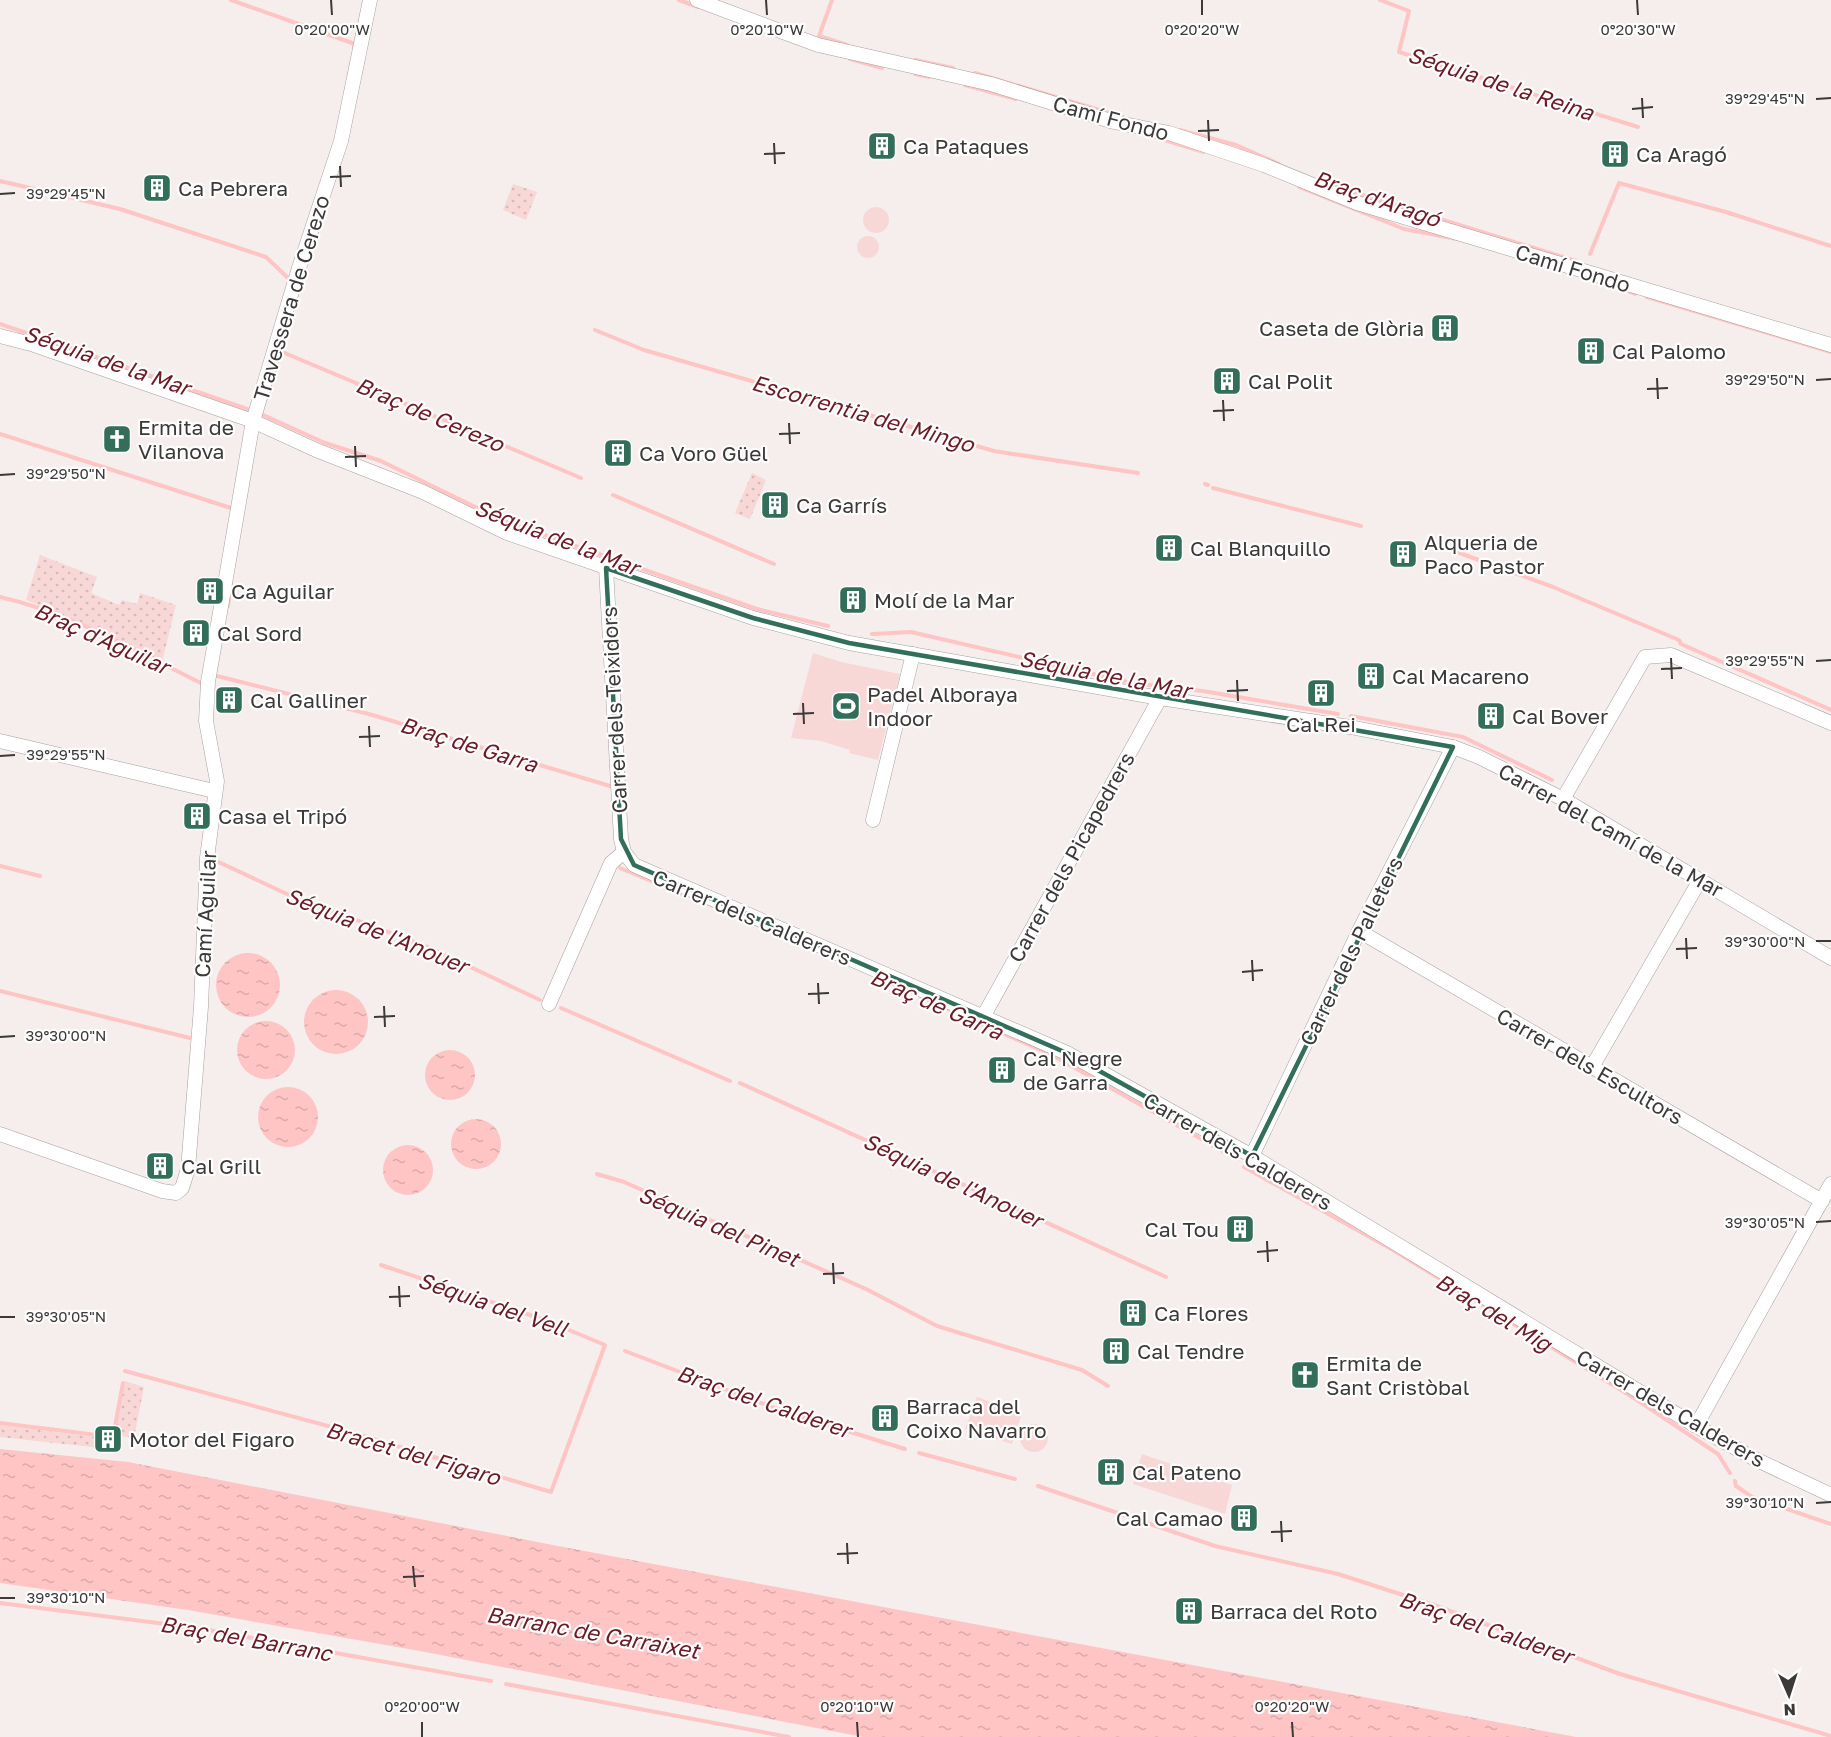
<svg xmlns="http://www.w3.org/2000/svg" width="1831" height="1737" font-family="'Golos Text',sans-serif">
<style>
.green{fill:url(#green-dots)}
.pitch{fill:#f8d7d7}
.water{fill:url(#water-ripples)}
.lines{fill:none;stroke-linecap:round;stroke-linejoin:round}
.stream{stroke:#ffc4c4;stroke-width:4}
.minor-casing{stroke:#a8a1a1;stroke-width:15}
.minor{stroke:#fff;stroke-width:14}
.marked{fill:none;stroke:#326e59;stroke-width:4.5;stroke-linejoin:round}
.ticks{fill:none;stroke:#3c3939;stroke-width:2}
.labels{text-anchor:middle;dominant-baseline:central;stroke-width:4.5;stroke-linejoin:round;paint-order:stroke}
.street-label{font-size:21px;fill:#3c3939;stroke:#fefdfd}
.poi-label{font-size:21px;fill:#3c3939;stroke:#fefdfd;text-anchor:start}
.water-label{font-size:22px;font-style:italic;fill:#6c1a25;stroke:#fefdfd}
.ticks-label{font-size:15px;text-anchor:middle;fill:#3c3939;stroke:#fefdfd;stroke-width:4.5;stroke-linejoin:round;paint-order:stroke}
</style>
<defs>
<pattern id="green-dots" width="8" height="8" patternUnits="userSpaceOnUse" patternTransform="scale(1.5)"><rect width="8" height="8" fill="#f8d7d7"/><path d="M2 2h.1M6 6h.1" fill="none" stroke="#d6b9b9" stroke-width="1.8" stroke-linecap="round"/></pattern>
<pattern id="water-ripples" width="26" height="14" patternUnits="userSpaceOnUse" patternTransform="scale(1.5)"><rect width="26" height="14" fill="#ffc4c4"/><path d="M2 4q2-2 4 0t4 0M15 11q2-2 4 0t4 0" fill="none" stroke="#dba9a9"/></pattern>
</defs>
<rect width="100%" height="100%" fill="#f5eeed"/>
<g class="green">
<polygon points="513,184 537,192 526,220 503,210"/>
<polygon points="752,473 766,480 750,519 735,513"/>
<polygon points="40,555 97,577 91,593 119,605 122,600 137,604 140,593 176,605 162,662 87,625 26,600"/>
<polygon points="125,1381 144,1387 134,1438 114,1435"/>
<polygon points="0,1425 103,1438 101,1448 0,1437"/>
</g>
<g class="pitch">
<circle cx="876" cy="220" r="13"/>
<circle cx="868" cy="247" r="11"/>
<polygon points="813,653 841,662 900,674 878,760 849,753 850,750 821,741 791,738"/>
<polygon points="977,1397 1022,1413 1012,1444 965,1429"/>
<circle cx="1034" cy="1438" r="14"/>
<polygon points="1142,1454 1232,1485 1225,1514 1133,1484"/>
</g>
<g class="water">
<circle cx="248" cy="985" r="32"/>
<circle cx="336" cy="1022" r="32"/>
<circle cx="266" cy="1050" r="29"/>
<circle cx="450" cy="1075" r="25"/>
<circle cx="288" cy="1117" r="30"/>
<circle cx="476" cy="1144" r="25"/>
<circle cx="408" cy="1170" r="25"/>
<polygon points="0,1449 128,1462 558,1546 1576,1737 863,1737 420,1651 188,1610 0,1583"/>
</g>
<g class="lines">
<g class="stream">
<polyline points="231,0 355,44 354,47"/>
<polyline points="679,0 698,7"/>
<polyline points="832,0 819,36 847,45"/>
<polyline points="1380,0 1409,11 1399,52 1638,127"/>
<polyline points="850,59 882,68"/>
<polyline points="915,60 953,68"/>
<polyline points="975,73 1123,117"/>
<polyline points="915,74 929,77"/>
<polyline points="965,85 1016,99"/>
<polyline points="1180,130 1236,145 1279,164"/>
<polyline points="1148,135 1204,152"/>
<polyline points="0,181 120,209 266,257 289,279"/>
<polyline points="1327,184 1576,261"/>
<polyline points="1299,187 1404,229 1457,239"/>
<polyline points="1590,254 1619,183 1726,212 1831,246"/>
<polyline points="1625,290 1635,294"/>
<polyline points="1647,297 1831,352"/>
<polyline points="0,324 247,409"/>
<polyline points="595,330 644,350 994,451 1138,473"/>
<polyline points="280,351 581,478"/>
<polyline points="261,414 325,443 381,461 504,521 757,609 828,626"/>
<polyline points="0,434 231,508"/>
<polyline points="1205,484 1208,485"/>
<polyline points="1213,488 1361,526"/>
<polyline points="613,495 774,564"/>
<polyline points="1432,543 1553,587 1679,640 1681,644 1831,710"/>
<path d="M0,597C71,613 138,652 203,684"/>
<polyline points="228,606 231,584"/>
<polyline points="872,634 911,632 1132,683 1203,691 1338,714"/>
<polyline points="213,675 369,714 610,786"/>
<polyline points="1351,716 1463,737 1552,780"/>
<polyline points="212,859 287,894 428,947 540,1000"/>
<polyline points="0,866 40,876"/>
<polyline points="620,868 685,895"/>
<polyline points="0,991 194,1039"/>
<polyline points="921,997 1052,1055 1237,1159"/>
<polyline points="561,1008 730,1081"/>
<polyline points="740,1083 1166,1277"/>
<polyline points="1244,1167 1393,1250 1634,1398 1718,1454 1730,1473"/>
<polyline points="597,1174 624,1182 866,1289 937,1326 1082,1370 1108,1386"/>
<polyline points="625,1351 777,1409 905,1449"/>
<polyline points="125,1371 350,1432 551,1492 605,1345 545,1320 381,1265"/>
<polyline points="0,1423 113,1437 123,1383"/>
<polyline points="919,1453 1015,1479"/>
<polyline points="1735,1481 1736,1486 1752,1497 1831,1524"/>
<polyline points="1038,1486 1215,1546 1338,1574 1434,1605 1620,1674 1831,1736"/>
<polyline points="0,1603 197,1628 491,1681"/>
<polyline points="506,1684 789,1737"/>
</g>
<g class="minor-casing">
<g id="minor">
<polyline points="697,0 818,45 991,84 1114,122 1169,133 1264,165 1357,203 1831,345"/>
<polyline points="0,336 31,344 253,421 316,450 423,492 507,533 753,618 849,643 1160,698 1350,727 1453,747 1479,757 1563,799 1831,958"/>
<polyline points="606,568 621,839 624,852 634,865 1069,1054 1252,1156 1696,1426 1755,1459 1831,1495"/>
<polyline points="0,741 214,791"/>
<polyline points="1563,799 1645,657 1671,655 1831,723"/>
<polyline points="873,820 913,654"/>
<polyline points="1359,931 1822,1201"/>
<polyline points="549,1004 611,863 624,852"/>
<polyline points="983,1017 1160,698"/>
<polyline points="1592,1067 1700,880"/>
<polyline points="0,1134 162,1191 176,1193 182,1188 188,1169 201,1007 207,858 217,781 206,721 208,682 253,421 299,268 341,141 370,0"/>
<polyline points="1252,1156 1359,931 1453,747"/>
<polyline points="1696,1426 1831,1184"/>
</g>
</g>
<use href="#minor" class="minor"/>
</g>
<path class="marked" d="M606,568L753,618L849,643L1453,747L1252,1156L1069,1054L634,865L621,839Z"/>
<path class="ticks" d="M331,0L332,15M766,0L767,15M1202,0V15M1637,0L1638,15M1642,98L1643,118M1816,99L1831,98M1632,109L1653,107M1208,120L1209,141M1198,131L1219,130M774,143L775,164M764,154L785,153M340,166L341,187M330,177L351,176M0,194L15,193M1657,378L1658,399M1816,380L1831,379M1647,389L1668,388M1223,400L1224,421M1213,411L1234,410M789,423L790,444M779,434L800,433M355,446L356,467M345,457L366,456M0,475L15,474M1671,658L1672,679M1816,661L1831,660M1661,669L1682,668M1237,680L1238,701M1227,691L1248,690M803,703L804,724M793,714L814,713M369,726L370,747M359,737L380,736M0,756L15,755M1686,938L1687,959M1816,941H1831M1676,949L1697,948M1252,960L1253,981M1242,972L1263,970M818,983L819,1004M808,994L829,993M384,1006L385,1027M374,1017L395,1016M0,1037L15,1036M1816,1222L1831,1221M1267,1241L1268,1262M1257,1252L1278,1250M833,1263L834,1284M823,1274L844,1273M399,1286L400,1307M389,1297L410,1296M0,1317H15M1816,1503L1831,1502M1281,1521L1282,1542M1271,1532L1292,1531M847,1543L848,1564M837,1554L858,1553M413,1566L415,1587M403,1577L424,1576M0,1598H15M422,1722V1737M857,1722L858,1737M1292,1722L1293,1737"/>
<defs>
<g id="building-square" transform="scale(1.5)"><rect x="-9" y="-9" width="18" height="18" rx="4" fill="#326e59" stroke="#fefdfd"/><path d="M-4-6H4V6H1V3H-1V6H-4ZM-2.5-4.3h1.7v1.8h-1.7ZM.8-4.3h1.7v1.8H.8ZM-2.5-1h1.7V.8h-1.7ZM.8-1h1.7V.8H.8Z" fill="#fff"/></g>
<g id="church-square" transform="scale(1.5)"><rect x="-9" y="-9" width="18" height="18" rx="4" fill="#326e59" stroke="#fefdfd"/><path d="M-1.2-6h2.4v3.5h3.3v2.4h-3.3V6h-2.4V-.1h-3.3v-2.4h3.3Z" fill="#fff"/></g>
<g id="stadium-square" transform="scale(1.5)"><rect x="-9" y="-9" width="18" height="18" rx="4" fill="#326e59" stroke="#fefdfd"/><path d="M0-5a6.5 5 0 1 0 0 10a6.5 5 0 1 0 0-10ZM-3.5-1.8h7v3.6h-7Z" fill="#fff"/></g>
</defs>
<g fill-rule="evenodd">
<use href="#building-square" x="882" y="146"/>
<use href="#building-square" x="1615" y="154"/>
<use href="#building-square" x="157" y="188"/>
<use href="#building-square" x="1445" y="328"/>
<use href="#building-square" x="1591" y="351"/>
<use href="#building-square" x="1227" y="381"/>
<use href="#church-square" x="117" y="439"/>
<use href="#building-square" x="618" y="453"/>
<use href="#building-square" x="775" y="505"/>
<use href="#building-square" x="1169" y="548"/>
<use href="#building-square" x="1403" y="554"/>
<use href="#building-square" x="210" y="591"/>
<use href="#building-square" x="853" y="600"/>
<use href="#building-square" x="196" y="633"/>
<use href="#building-square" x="1371" y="676"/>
<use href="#building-square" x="1321" y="693"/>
<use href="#building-square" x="229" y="700"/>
<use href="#stadium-square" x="846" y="706"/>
<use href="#building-square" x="1491" y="716"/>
<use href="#building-square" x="197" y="816"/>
<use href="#building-square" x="1002" y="1070"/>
<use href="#building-square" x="160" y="1166"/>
<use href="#building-square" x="1240" y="1229"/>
<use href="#building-square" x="1133" y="1313"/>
<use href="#building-square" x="1116" y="1351"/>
<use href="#church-square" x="1305" y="1375"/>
<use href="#building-square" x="885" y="1418"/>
<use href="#building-square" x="108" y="1439"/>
<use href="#building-square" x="1111" y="1472"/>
<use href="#building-square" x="1244" y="1518"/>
<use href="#building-square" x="1189" y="1611"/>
</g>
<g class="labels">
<g class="street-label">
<text transform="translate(1111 118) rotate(15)">Camí Fondo</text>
<text transform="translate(1573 268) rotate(17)">Camí Fondo</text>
<text transform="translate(291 298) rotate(-73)">Travessera de Cerezo</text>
<text transform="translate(614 710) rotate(-93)">Carrer dels Teixidors</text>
<text transform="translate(1611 830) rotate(29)">Carrer del Camí de la Mar</text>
<text transform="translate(1071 857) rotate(-61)">Carrer dels Picapedrers</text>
<text transform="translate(205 914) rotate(-87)">Camí Aguilar</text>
<text transform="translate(752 917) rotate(23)">Carrer dels Calderers</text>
<text transform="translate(1351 951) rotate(-64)">Carrer dels Palleters</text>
<text transform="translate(1590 1066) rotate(30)">Carrer dels Escultors</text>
<text transform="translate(1238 1151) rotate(30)">Carrer dels Calderers</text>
<text transform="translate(1671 1408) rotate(30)">Carrer dels Calderers</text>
</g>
<g class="poi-label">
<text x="903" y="146">Ca Pataques</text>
<text x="1636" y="154">Ca Aragó</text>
<text x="178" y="188">Ca Pebrera</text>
<text x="1424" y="328" text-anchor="end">Caseta de Glòria</text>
<text x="1612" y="351">Cal Palomo</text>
<text x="1248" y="381">Cal Polit</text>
<text x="138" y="427">Ermita de<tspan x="138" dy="24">Vilanova</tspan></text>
<text x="639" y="453">Ca Voro Güel</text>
<text x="796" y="505">Ca Garrís</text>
<text x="1424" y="542">Alqueria de<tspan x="1424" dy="24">Paco Pastor</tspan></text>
<text x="1190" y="548">Cal Blanquillo</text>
<text x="231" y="591">Ca Aguilar</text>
<text x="874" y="600">Molí de la Mar</text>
<text x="217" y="633">Cal Sord</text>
<text x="1392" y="676">Cal Macareno</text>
<text x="867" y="694">Padel Alboraya<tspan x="867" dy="24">Indoor</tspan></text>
<text x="250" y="700">Cal Galliner</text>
<text x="1512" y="716">Cal Bover</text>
<text x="1321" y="724" text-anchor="middle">Cal Rei</text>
<text x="218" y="816">Casa el Tripó</text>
<text x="1023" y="1058">Cal Negre<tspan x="1023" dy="24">de Garra</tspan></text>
<text x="181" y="1166">Cal Grill</text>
<text x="1219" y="1229" text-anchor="end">Cal Tou</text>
<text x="1154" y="1313">Ca Flores</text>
<text x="1137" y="1351">Cal Tendre</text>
<text x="1326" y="1363">Ermita de<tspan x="1326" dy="24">Sant Cristòbal</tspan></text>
<text x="906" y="1406">Barraca del<tspan x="906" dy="24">Coixo Navarro</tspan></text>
<text x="129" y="1439">Motor del Figaro</text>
<text x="1132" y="1472">Cal Pateno</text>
<text x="1223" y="1518" text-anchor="end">Cal Camao</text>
<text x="1210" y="1611">Barraca del Roto</text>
</g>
<g class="water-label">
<text transform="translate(1501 83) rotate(18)">Séquia de la Reina</text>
<text transform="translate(1377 198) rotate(19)">Braç d'Aragó</text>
<text transform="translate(107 360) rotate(19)">Séquia de la Mar</text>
<text transform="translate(863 413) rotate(16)">Escorrentia del Mingo</text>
<text transform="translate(430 414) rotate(23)">Braç de Cerezo</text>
<text transform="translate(557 537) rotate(21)">Séquia de la Mar</text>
<text transform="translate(102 638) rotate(24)">Braç d'Aguilar</text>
<text transform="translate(1105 674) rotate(11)">Séquia de la Mar</text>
<text transform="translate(469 744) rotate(17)">Braç de Garra</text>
<text transform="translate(377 930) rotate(22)">Séquia de l'Anouer</text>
<text transform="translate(937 1004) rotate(24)">Braç de Garra</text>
<text transform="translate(953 1180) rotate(25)">Séquia de l'Anouer</text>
<text transform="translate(719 1226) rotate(23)">Séquia del Pinet</text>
<text transform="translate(493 1304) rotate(19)">Séquia del Vell</text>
<text transform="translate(1494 1312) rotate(31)">Braç del Mig</text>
<text transform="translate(764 1401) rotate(19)">Braç del Calderer</text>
<text transform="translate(413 1453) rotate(16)">Bracet del Figaro</text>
<text transform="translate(1486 1627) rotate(19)">Braç del Calderer</text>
<text transform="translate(593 1632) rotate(10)">Barranc de Carraixet</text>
<text transform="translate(246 1638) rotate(10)">Braç del Barranc</text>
</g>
</g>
<g class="ticks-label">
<text x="332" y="35">0°20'00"W</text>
<text x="767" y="35">0°20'10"W</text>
<text x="1202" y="35">0°20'20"W</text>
<text x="1638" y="35">0°20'30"W</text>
<text x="1765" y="104">39°29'45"N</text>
<text x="66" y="199">39°29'45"N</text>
<text x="1765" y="385">39°29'50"N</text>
<text x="66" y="479">39°29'50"N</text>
<text x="1765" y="666">39°29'55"N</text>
<text x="66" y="760">39°29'55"N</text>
<text x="1765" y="947">39°30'00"N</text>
<text x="66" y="1041">39°30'00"N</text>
<text x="1765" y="1228">39°30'05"N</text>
<text x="66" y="1322">39°30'05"N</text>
<text x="1765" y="1508">39°30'10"N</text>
<text x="66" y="1603">39°30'10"N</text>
<text x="422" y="1712">0°20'00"W</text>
<text x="857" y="1712">0°20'10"W</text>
<text x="1292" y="1712">0°20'20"W</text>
</g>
<g transform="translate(1789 1695) rotate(177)" stroke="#fefdfd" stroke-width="4.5" paint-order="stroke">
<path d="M0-4.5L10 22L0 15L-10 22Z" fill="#3c3939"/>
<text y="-9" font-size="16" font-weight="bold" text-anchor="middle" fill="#3c3939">N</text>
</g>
</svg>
